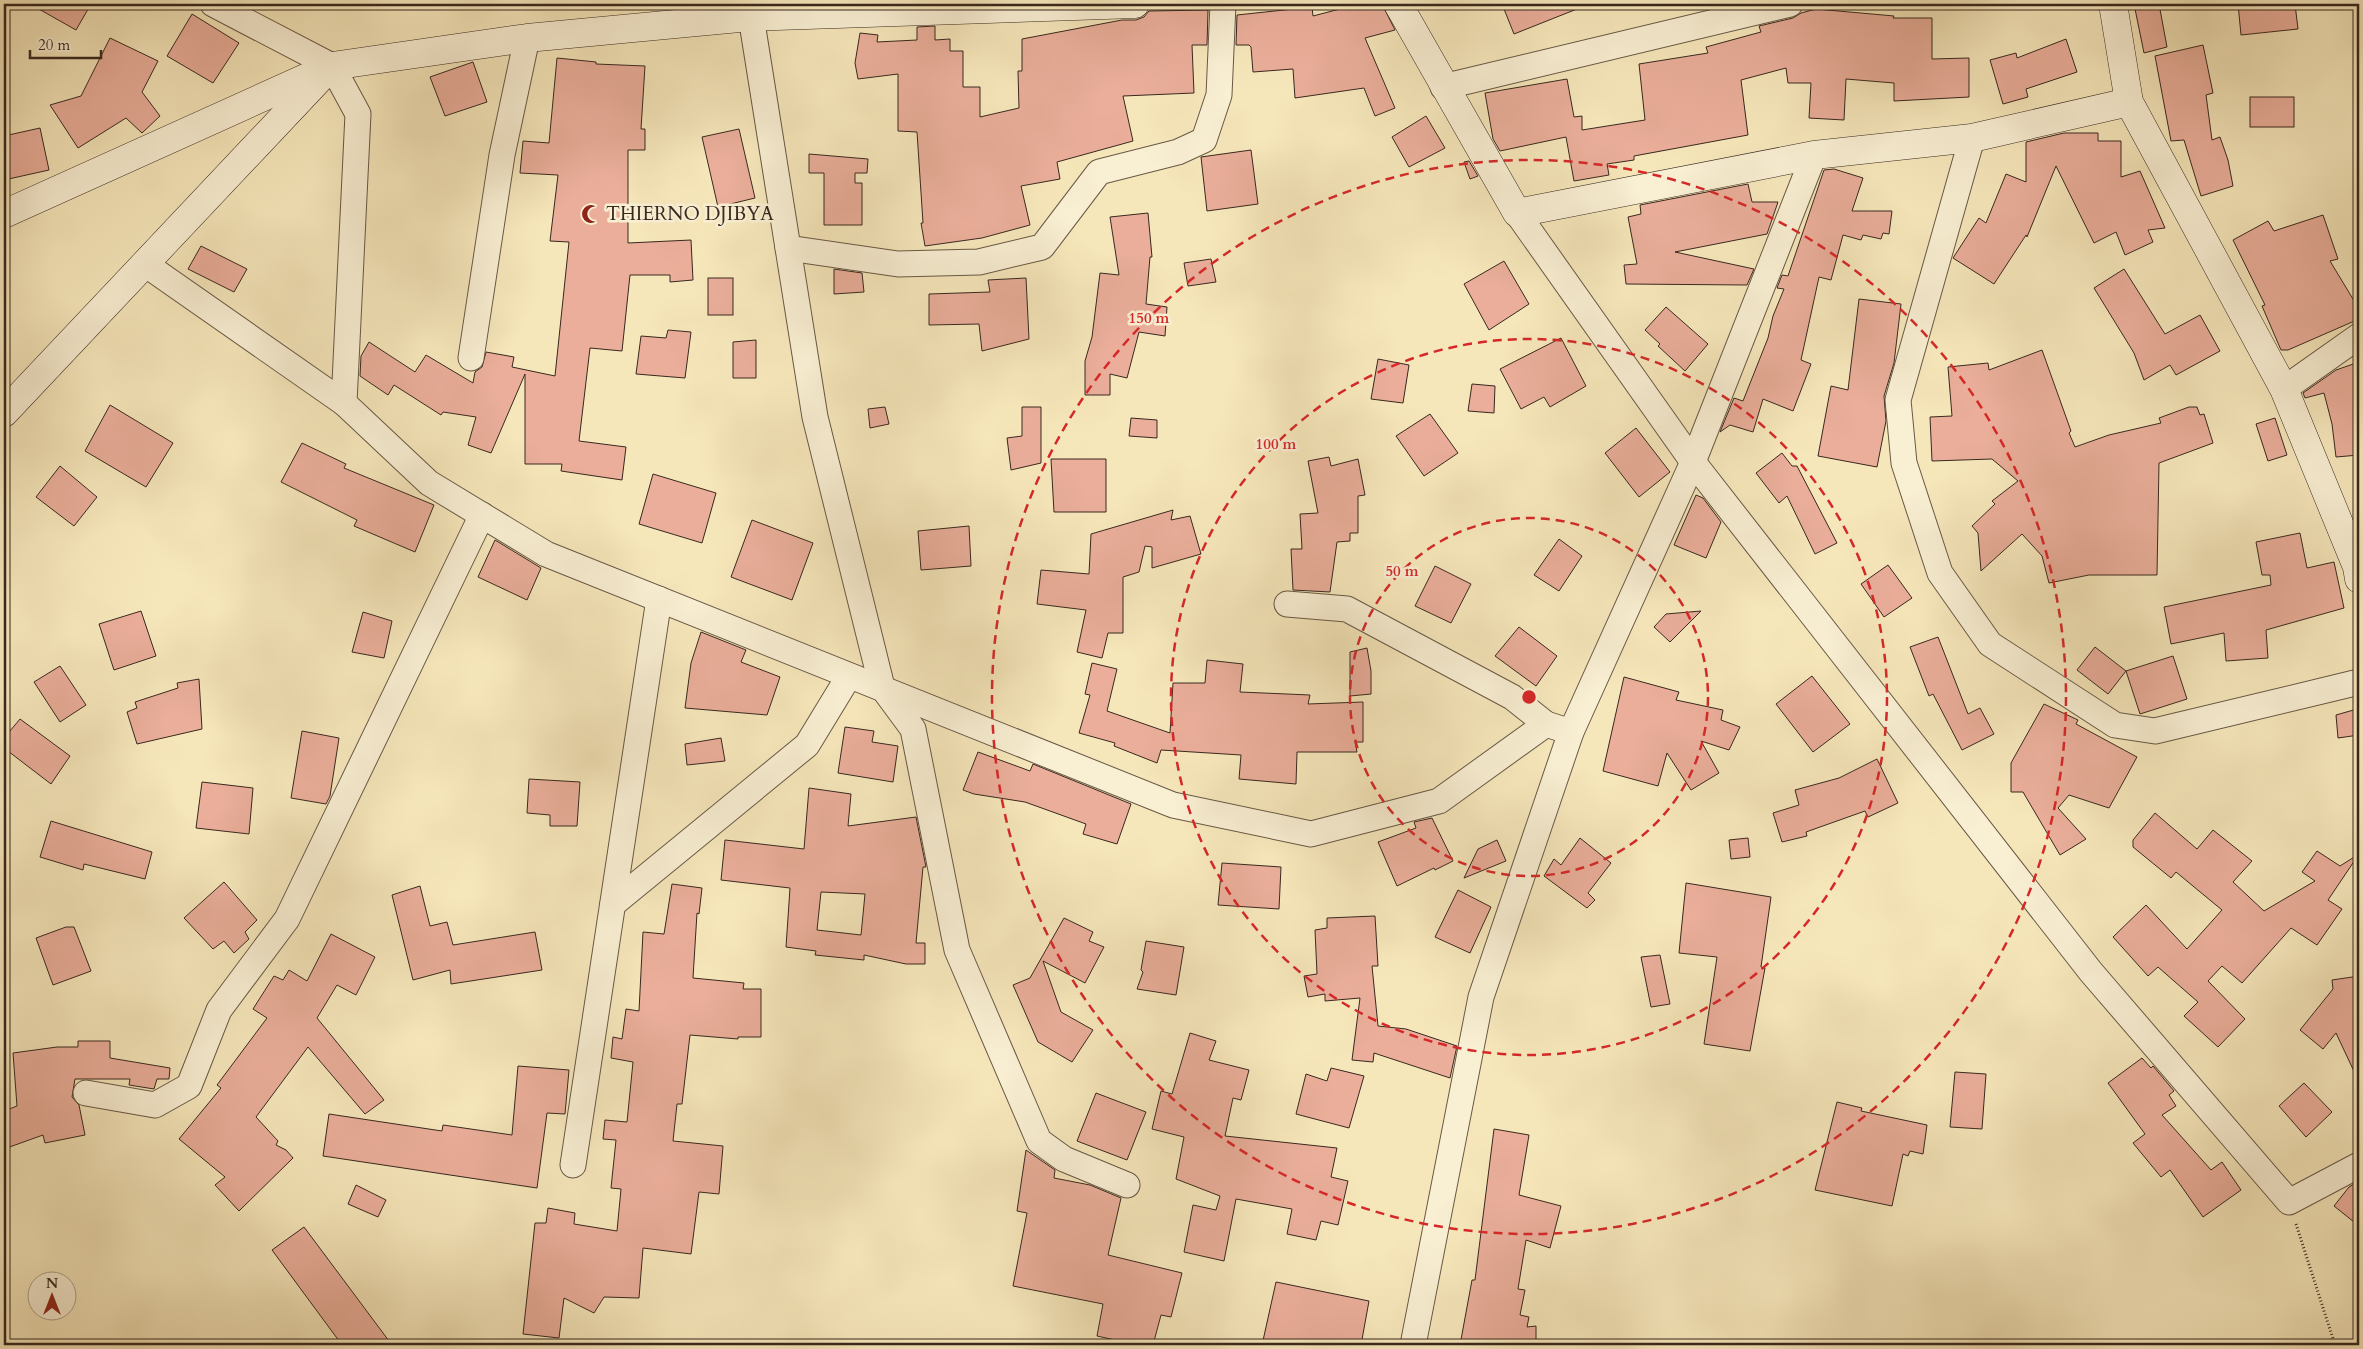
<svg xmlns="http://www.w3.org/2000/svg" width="2363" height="1349" font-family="Cardo,serif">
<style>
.building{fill:#eaae9a;stroke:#38281e;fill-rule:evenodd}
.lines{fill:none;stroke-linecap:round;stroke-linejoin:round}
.street-casing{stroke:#685845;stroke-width:27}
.secondary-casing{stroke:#38281e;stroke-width:29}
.path{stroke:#38281e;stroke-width:3;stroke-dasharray:1 2.5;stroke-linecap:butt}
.street{stroke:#f9efd3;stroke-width:25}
.secondary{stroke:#f9efd3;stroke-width:28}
.ring{fill:none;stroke:#d62828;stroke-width:2.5;stroke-dasharray:9 6}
.labels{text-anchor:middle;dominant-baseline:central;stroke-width:5;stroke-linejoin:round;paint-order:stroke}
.poi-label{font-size:19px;fill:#38281e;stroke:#f9efd3;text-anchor:start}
.centre{fill:#d62828;stroke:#f9efd3;stroke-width:2.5}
.ring-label{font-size:15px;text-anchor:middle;font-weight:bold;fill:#d62828;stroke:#f9efd3;stroke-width:5;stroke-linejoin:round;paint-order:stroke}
</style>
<rect width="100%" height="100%" fill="#f6e7bb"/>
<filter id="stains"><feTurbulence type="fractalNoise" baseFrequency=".004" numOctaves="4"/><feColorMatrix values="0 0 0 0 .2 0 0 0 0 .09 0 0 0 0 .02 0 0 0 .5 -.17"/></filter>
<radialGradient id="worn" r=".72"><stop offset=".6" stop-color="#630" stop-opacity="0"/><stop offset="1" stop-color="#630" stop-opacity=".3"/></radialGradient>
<g class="building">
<polygon points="30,4 91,4 76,30"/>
<polygon points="1359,4 1382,4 1395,30 1365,38 1395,108 1375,116 1364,88 1295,98 1293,69 1253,72 1251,47 1249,45 1236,45 1237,15 1312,7 1313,16"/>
<polygon points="1502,4 1586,4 1587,5 1514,34"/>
<polygon points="2134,4 2159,4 2167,47 2144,53"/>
<polygon points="2238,4 2295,4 2298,29 2241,35"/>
<polygon points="1816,9 1894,16 1893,18 1932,18 1932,59 1969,58 1969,97 1894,101 1894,83 1846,79 1844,120 1809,118 1811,83 1788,83 1786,68 1741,80 1748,135 1634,156 1634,160 1607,164 1609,175 1574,181 1566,137 1500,151 1493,139 1485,93 1567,79 1574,117 1582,116 1582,130 1645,120 1639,64 1708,53 1706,47 1761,32 1759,26 1793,18 1801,13"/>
<polygon points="1208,10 1207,45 1192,45 1194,93 1123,96 1133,141 1057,162 1060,179 1021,186 1030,225 982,238 925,246 921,223 923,223 917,132 898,131 898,74 858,79 855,63 860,33 878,35 877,42 917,40 917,27 935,26 935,40 950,39 950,51 963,51 963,87 980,87 980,117 1019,108 1018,71 1022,71 1022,39 1122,20 1136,20 1144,17 1149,11"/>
<polygon points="192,14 239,43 213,83 167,56"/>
<polygon points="110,38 158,61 142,92 160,116 142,133 126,118 78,148 50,105 81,96"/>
<polygon points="2066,39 2077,72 2026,89 2028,97 2003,104 1990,60 2016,53 2017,58"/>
<polygon points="2203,45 2213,93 2206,95 2212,140 2220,137 2228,160 2233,186 2201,196 2184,140 2171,141 2155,56"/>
<polygon points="557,58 596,62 596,64 645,66 641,129 645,129 645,150 628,150 628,243 691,240 693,280 670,282 670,275 630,275 622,351 590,348 579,441 626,447 622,480 561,471 562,464 525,464 525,374 491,453 468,445 476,417 443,412 441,415 394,385 388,395 360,376 361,356 369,342 415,372 426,355 473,383 475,372 482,367 486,352 514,357 512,367 555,376 569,242 550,241 558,175 520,173 523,141 549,143"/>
<polygon points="473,62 487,102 445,116 430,77"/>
<rect x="2250" y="97" width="44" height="30"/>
<polygon points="1426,116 1445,148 1409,167 1392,137"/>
<polygon points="40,128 49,170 4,180 4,136"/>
<polygon points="739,129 755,198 718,207 702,137"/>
<polygon points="2064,133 2098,133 2098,141 2121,141 2121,177 2140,171 2165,228 2148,230 2153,242 2125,255 2116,232 2094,243 2056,166 2027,237 2026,235 1994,284 1953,258 1979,218 1986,223 2006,174 2026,182 2026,142"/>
<polygon points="1251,150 1258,204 1207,211 1201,157"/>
<polygon points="809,154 868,159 867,173 855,173 855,183 862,183 862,225 824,225 824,173 809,173"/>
<polygon points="1469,161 1478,176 1470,179 1464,162"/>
<polygon points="1834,169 1863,178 1852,211 1892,211 1889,234 1883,233 1881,239 1863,235 1861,240 1843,235 1831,280 1819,277 1801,360 1811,364 1793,411 1763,399 1753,432 1730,425 1720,432 1734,398 1743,401 1768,338 1773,316 1784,289 1777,288 1782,275 1788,276 1824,170"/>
<polygon points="1748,184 1752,202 1778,202 1767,234 1675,252 1754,269 1747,285 1626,284 1624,265 1637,264 1628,217 1641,214 1640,205"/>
<polygon points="1148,213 1152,257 1150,257 1146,304 1167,307 1165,336 1139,332 1127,378 1110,374 1110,395 1085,395 1085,361 1092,337 1100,273 1119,275 1110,217"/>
<polygon points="2323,215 2338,259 2330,261 2359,309 2359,319 2288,350 2281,350 2262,306 2265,305 2233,240 2268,221 2274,231"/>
<polygon points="201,246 247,269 234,292 188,269"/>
<polygon points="1211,259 1216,282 1188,286 1184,263"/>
<polygon points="1504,261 1529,304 1489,330 1464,284"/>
<polygon points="834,269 862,273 864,292 834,294"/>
<polygon points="2124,269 2165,334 2200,315 2220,351 2176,375 2170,365 2144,380 2134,353 2094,288"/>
<rect x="708" y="278" width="25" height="37"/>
<polygon points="1026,278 1029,339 982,351 979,324 929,325 929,294 990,292 988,280"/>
<polygon points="1859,299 1901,304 1894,363 1884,396 1886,421 1877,467 1818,456 1831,386 1848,390"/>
<polygon points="1666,307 1708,344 1685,371 1658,346 1660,344 1645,330"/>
<polygon points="668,330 691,332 685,378 636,374 641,336 666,338"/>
<polygon points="1561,338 1586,386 1550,407 1544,397 1521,409 1500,369"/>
<polygon points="756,340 756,378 733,378 733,342"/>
<polygon points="2042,350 2071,431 2069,433 2075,447 2109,435 2161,423 2159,418 2189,407 2197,407 2200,415 2204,414 2213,443 2159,463 2157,575 2089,575 2049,583 2042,556 2022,534 1981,571 1978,533 1972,526 1995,504 1992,501 2018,481 1992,459 1932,461 1930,417 1952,416 1948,367 1988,363 1989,370"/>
<polygon points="1378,359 1409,365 1403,403 1371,399"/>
<polygon points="2359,362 2359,455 2336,457 2332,424 2324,393 2305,398 2303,393 2336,370"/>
<polygon points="1472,384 1495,386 1494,413 1468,411"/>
<polygon points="110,405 173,443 146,487 85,451"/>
<polygon points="885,407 889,424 870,428 868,409"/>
<polygon points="1022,407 1041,407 1041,463 1011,470 1007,438 1022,436"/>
<polygon points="1430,414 1458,453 1424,476 1396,436"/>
<polygon points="1131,418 1157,420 1157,438 1129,436"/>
<polygon points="2275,418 2287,455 2268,461 2256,424"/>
<polygon points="1636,428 1670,472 1639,497 1605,453"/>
<polygon points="302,443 346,464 344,468 434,505 415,552 354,526 357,520 281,482"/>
<polygon points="1782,453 1792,466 1797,466 1837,543 1815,554 1787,496 1779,503 1756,473"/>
<polygon points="1329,457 1331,466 1358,459 1365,495 1358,496 1358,533 1350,533 1350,541 1337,542 1330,592 1293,590 1291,549 1302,549 1300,514 1318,513 1308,461"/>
<polygon points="1051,459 1106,459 1106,512 1054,512"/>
<polygon points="60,466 97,497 74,526 36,497"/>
<polygon points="653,474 716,493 702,543 639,524"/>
<polygon points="1696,495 1703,498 1721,522 1706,558 1674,545"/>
<polygon points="1173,510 1171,520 1190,516 1201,554 1152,568 1152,547 1145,546 1139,572 1123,577 1123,633 1108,633 1102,658 1077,652 1086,610 1037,604 1041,570 1089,574 1091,534"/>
<polygon points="752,520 813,543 792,600 731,577"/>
<polygon points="969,526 971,566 921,570 918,531"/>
<polygon points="2300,533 2307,568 2334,562 2344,608 2266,630 2268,658 2226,661 2224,633 2171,644 2164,607 2271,585 2270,575 2262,575 2256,542"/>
<polygon points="1559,539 1582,556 1559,591 1534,575"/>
<polygon points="495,540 541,568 527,600 478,577"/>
<polygon points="1888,565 1912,598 1884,617 1861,584"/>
<polygon points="1435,566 1471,584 1451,623 1415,606"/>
<polygon points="141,611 156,656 114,670 99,624"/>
<polygon points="1701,611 1670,642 1654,627 1666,614"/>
<polygon points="363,612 392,621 384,658 352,652"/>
<polygon points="1519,627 1557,656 1536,686 1495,656"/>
<polygon points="701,632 746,650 741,662 780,677 767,715 685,708 691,663"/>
<polygon points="1938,637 1968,714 1980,708 1994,734 1962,750 1933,694 1929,696 1910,647"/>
<polygon points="2095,647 2126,671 2108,694 2077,670"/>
<polygon points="1367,648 1371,671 1371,694 1350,696 1350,652"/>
<polygon points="2173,656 2187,699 2140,714 2126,671"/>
<polygon points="1207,660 1243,664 1240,692 1310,695 1308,704 1363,702 1363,742 1355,742 1357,752 1297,752 1296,784 1239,779 1241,755 1161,750 1157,763 1114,746 1115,743 1079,733 1090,695 1085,694 1092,663 1117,669 1107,711 1170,733 1173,683 1205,683"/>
<polygon points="60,666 86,705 60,722 34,682"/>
<polygon points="1812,676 1850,724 1813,752 1776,704"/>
<polygon points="1624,677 1679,692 1676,700 1723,710 1721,720 1740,727 1729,750 1701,741 1719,773 1691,790 1667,753 1658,786 1603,771"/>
<polygon points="199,679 202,729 137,744 127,712 137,708 135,702 178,688 177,683"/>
<polygon points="2044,704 2078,720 2076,724 2137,757 2109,808 2069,795 2058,808 2086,839 2060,855 2023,792 2011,792 2011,763"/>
<polygon points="2357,709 2359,735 2338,738 2336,715"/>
<polygon points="20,719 70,756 51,784 4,748 4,738"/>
<polygon points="845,727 874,731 872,742 898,746 893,782 838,773"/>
<polygon points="302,731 339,738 330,796 326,804 291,798"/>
<polygon points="721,738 725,761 687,765 685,744"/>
<polygon points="978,752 1030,771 1033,764 1131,804 1117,844 1083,834 1086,824 1025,802 974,794 963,790"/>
<polygon points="1877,759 1898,803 1868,817 1865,811 1806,832 1807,836 1782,842 1773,813 1799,805 1795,790 1839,778"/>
<polygon points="529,779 580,782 577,826 550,826 550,815 527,813"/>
<polygon points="202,782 253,788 249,834 196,828"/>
<path d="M809,788L851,794L848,826L916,817L926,867H923L916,943H925V964H906L864,955V960L815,955L816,951L786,947L790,888L721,880L725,840L804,849ZM821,892L865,894L861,935L817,930Z"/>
<polygon points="2155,813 2197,849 2213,830 2252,861 2233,882 2264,911 2315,881 2302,872 2317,851 2340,866 2359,854 2328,900 2342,909 2317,945 2291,928 2242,983 2222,966 2208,981 2245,1019 2218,1047 2184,1016 2198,1002 2158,967 2148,976 2113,937 2146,905 2187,949 2222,910 2176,872 2171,878 2133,847 2133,840"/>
<polygon points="1432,818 1453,861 1435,870 1434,868 1397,886 1378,842 1416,828 1414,822"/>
<polygon points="51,821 152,852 145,879 84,864 83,870 40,857"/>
<polygon points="1580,838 1611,863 1588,893 1595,900 1587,908 1544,876 1554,859 1561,865"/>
<polygon points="1748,838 1750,857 1731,859 1729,840"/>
<polygon points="1497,840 1506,861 1464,878 1478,849"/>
<polygon points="1222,863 1281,867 1279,909 1218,905"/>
<polygon points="224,882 257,920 245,932 249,939 234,953 224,941 213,949 184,918"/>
<polygon points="1686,883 1771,897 1761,967 1765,968 1750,1051 1704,1044 1717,957 1679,953"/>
<polygon points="672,884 702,888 699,914 697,913 693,978 744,983 743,989 761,989 761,1037 738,1037 738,1039 690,1035 682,1104 677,1104 673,1141 723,1146 719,1194 699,1192 691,1254 643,1248 639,1298 604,1297 594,1313 564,1298 559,1338 523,1334 535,1223 546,1223 548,1208 575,1213 574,1224 617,1231 621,1189 611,1188 616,1140 603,1139 605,1120 627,1122 633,1062 611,1058 613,1037 622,1039 626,1009 639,1011 643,932 664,934"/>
<polygon points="420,886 430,926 447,922 453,945 535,932 542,970 451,984 450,970 413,980 392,895"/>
<polygon points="1458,890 1491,907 1470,953 1435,937"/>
<polygon points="1375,916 1378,966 1372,966 1378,1026 1406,1029 1457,1046 1450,1078 1374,1053 1373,1062 1352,1060 1360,998 1325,1001 1325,994 1308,997 1304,976 1317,974 1315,930 1327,928 1327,918"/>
<polygon points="1064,918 1093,932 1089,941 1104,947 1085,983 1043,961 1061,1012 1093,1030 1072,1062 1038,1042 1013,985 1030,978"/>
<polygon points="66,927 74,927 91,971 53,985 36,938"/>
<polygon points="331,934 375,957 356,995 337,985 317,1018 384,1100 365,1114 308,1047 256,1117 278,1141 276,1145 286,1150 293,1158 239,1211 215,1185 225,1177 179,1139 221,1088 217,1085 267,1018 253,1009 274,976 283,980 289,970 307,981"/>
<polygon points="1146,941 1184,947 1176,995 1137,989 1143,972 1141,970"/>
<polygon points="1660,955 1670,1004 1651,1007 1641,957"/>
<polygon points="2359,976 2359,1082 2336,1033 2323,1049 2300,1030 2333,989 2332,980"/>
<polygon points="1190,1033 1216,1041 1209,1060 1249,1070 1241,1100 1233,1098 1225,1136 1337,1148 1331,1177 1348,1181 1338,1225 1321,1221 1316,1240 1287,1234 1292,1209 1236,1199 1224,1261 1184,1252 1193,1205 1216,1210 1220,1196 1176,1179 1184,1137 1152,1129 1161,1091 1172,1094"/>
<polygon points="78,1041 110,1041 110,1058 170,1068 169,1079 157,1079 154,1089 129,1085 130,1079 75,1079 72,1097 79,1105 85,1135 45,1143 43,1135 4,1149 4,1111 17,1106 13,1053 57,1047 78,1047"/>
<polygon points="2142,1058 2151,1068 2153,1066 2174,1091 2169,1095 2176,1106 2162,1115 2211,1170 2222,1162 2241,1190 2203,1217 2170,1170 2161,1177 2133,1143 2145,1134 2108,1083"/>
<polygon points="518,1066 569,1070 565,1114 547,1113 537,1188 323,1156 329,1114 442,1131 443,1125 512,1135"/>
<polygon points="1331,1068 1364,1076 1349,1128 1296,1114 1306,1074 1327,1081"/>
<polygon points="1955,1072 1986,1074 1982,1129 1950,1127"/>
<polygon points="2304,1083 2332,1112 2306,1137 2279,1106"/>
<polygon points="1096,1093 1146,1112 1127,1160 1077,1141"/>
<polygon points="1837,1102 1862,1108 1861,1111 1927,1125 1923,1154 1910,1151 1908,1156 1903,1154 1892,1206 1815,1190"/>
<polygon points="1494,1129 1529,1135 1519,1195 1561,1206 1550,1248 1526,1240 1518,1289 1525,1290 1520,1315 1529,1317 1527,1327 1536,1326 1536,1345 1460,1345 1472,1280 1475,1280"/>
<polygon points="1026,1150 1055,1170 1054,1178 1090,1185 1121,1198 1108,1255 1182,1273 1171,1317 1161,1315 1153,1345 1138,1345 1097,1336 1103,1304 1013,1286 1027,1213 1017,1211"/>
<polygon points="2359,1181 2359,1226 2334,1206 2349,1187"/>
<polygon points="356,1185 386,1200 378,1217 348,1204"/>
<polygon points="304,1227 351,1290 392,1345 342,1345 272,1250"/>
<polygon points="1276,1282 1369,1301 1361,1345 1262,1345"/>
</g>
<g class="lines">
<g class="street-casing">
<g id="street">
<polyline points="213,4 332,66 358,114 344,403 429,483 546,554 1173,805 1311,834 1439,801 1546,724 1571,732"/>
<polyline points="749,4 815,417 882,687 913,729 957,950 1039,1141 1064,1159 1127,1185"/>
<polyline points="1443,87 1790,4"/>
<polyline points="1972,138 1898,400 1904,463 1940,573 1990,644 2115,725 2155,731 2359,682"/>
<polyline points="1517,213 1693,462 2091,972 2289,1202 2359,1165"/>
<polyline points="788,248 898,264 979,262 1042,247 1099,172 1178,152 1204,140 1219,95 1223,4"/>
<polyline points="145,264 344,403"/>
<polyline points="471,358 502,155 527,38"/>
<polyline points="2284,389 2359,336"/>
<polyline points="1287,604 1347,609 1512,697 1546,724"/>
<polyline points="613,904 807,745 849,676"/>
<polyline points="86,1093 155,1105 189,1086 219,1010 287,919 482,515"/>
<polyline points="573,1165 659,599"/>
<polyline points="1413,1345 1481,997 1571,732 1693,462 1814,155"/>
</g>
</g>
<g class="secondary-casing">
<g id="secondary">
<polyline points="1398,4 1517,213 1814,155 1972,138 2129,102"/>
<polyline points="2113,4 2129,102 2284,389 2357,567 2359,579"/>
<polyline points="4,214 332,66 527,38 750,17 1135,4"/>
<polyline points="4,413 322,76"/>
</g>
</g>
<polyline class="path" points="2296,1224 2335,1345"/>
<use href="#street" class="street"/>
<use href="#secondary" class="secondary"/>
</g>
<g class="ring">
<circle cx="1529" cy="697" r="179"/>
<circle cx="1529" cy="697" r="358"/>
<circle cx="1529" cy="697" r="537"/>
</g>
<defs>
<g id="mosque-bare" transform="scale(1.5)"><path d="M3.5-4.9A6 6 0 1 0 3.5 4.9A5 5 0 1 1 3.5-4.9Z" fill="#8f2418" stroke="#f9efd3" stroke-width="2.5" paint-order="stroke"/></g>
</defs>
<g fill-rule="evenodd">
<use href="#mosque-bare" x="591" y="214"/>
</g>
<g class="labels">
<g class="poi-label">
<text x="606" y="214">THIERNO DJIBYA</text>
</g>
</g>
<circle cx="1529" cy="697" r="8" class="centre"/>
<g class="ring-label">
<text x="1149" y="323">150 m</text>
<text x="1276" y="449">100 m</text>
<text x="1402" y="576">50 m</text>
</g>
<rect width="2363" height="1349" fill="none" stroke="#f6e7bb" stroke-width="20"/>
<rect x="5" y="5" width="2353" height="1339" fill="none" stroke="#38281e" stroke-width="2.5"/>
<rect x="10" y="10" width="2343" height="1329" fill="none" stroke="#38281e"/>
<g transform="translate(52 1296)"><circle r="24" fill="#f9efd3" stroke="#ac9f8b"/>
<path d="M0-4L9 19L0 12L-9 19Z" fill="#8f2418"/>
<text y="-8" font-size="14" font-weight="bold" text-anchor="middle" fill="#38281e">N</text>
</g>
<path d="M30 50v8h71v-8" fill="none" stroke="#38281e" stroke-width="2.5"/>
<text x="38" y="50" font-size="15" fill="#38281e" stroke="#f9efd3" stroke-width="4" paint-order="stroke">20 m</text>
<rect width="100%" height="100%" filter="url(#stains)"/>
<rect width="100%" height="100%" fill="url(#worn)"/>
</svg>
